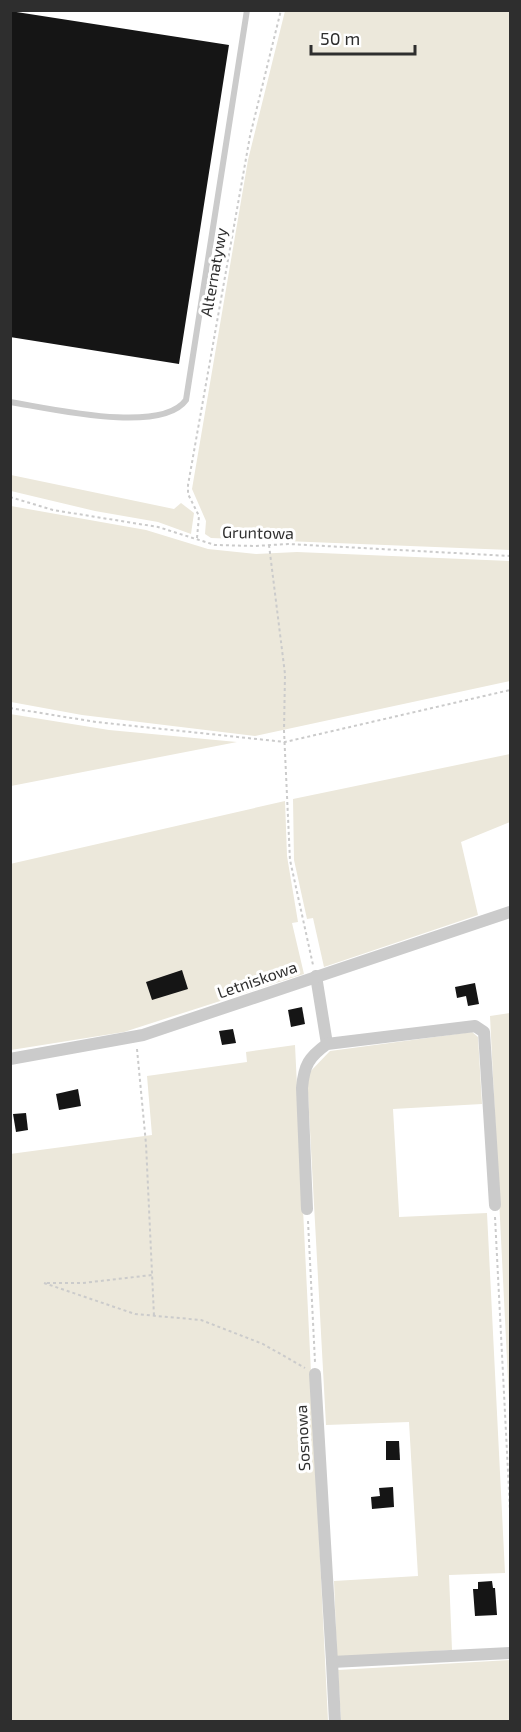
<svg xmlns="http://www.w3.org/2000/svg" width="521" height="1732" font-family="'Exo 2',sans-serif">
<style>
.green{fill:#ece8db}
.building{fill:#151515}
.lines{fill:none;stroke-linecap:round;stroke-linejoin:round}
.path{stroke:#cbcbcb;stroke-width:2;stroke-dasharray:3 3;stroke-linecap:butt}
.service{stroke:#cbcbcb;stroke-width:6}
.minor{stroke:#cbcbcb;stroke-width:12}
.labels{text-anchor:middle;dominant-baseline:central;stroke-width:6;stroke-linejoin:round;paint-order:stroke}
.street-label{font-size:16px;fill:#2e2e2e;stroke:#fff}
</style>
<rect width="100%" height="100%" fill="#fff"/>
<g class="green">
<polygon points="285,11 510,11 510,550 211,538 205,534 206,521 192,489 248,160"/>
<polygon points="11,475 174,509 181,503 194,513 191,534 158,522 95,511 11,491"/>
<polygon points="11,506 146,530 208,549 256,554 297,552 510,561 510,681 255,736 82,715 11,702"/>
<polygon points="10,714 109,730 237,742 11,786"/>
<polygon points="510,754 510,822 461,842 478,915 324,967 313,918 307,919 294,860 293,799"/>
<polygon points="285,801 287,856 298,922 292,923 304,974 124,1032 11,1050 10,864"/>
<polygon points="510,1013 510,1421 490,1016"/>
<polygon points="472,1032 478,1037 482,1104 393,1109 399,1213 399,1217 487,1213 505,1573 449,1575 452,1650 337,1657 334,1581 418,1576 409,1422 326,1425 307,1075 330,1051"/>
<polygon points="295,1045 328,1721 11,1721 10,1154 152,1135 147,1076 247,1062 246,1052"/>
<polygon points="510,1660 510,1721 341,1721 338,1670"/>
</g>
<g class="building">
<polygon points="10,11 229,45 179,364 10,337"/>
<polygon points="182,970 188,989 152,1000 146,982"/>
<polygon points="475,983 479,1004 468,1006 466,996 457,998 455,987"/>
<polygon points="302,1007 305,1024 291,1027 288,1010"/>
<polygon points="233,1029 236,1043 222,1045 219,1031"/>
<polygon points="78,1089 81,1106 59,1110 56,1094"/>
<polygon points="26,1113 28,1130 16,1132 13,1114"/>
<polygon points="386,1441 399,1441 400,1460 386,1460"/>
<polygon points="393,1487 394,1507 372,1509 371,1497 380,1496 379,1488"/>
<polygon points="492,1581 493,1588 495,1588 497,1615 475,1616 473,1589 478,1589 478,1582"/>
</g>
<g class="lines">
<g class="path">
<polyline points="10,497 53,510 158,527 215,545 255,546 288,544 510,556"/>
<polyline points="197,538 199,516 188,494 188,485 250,136 281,10"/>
<polyline points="269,545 285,674 284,731 290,860 313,965"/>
<polyline points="10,708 96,722 285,742 510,690"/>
<polyline points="137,1049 146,1144 154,1316"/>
<polyline points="495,1217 510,1511"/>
<polyline points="308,1221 315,1362"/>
<polyline points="44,1283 135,1314 201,1320 263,1344 305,1368"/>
<polyline points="47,1283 83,1283 152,1275"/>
</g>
<path class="service" d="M10,402C48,408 161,435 186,400L247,10"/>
<g class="minor">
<polyline points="316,976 327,1044"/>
<polyline points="10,1059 143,1035 510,912"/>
<path d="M307,1209L302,1088C304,1065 309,1057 327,1044L475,1026L484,1032L495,1205"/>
<polyline points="315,1374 332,1662 510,1653"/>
<polyline points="332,1662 335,1722"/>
</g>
</g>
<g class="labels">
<g class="street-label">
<text transform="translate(213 272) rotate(-80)">Alternatywy</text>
<text transform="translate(258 532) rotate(1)">Gruntowa</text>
<text transform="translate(257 979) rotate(-19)">Letniskowa</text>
<text transform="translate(302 1438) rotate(-93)">Sosnowa</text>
</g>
</g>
<rect width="521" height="1732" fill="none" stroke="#2e2e2e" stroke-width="24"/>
<path d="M311 45v9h104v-9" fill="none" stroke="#2e2e2e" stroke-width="3"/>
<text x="320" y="45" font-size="18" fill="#2e2e2e" stroke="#ffffff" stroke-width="4.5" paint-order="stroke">50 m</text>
</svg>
